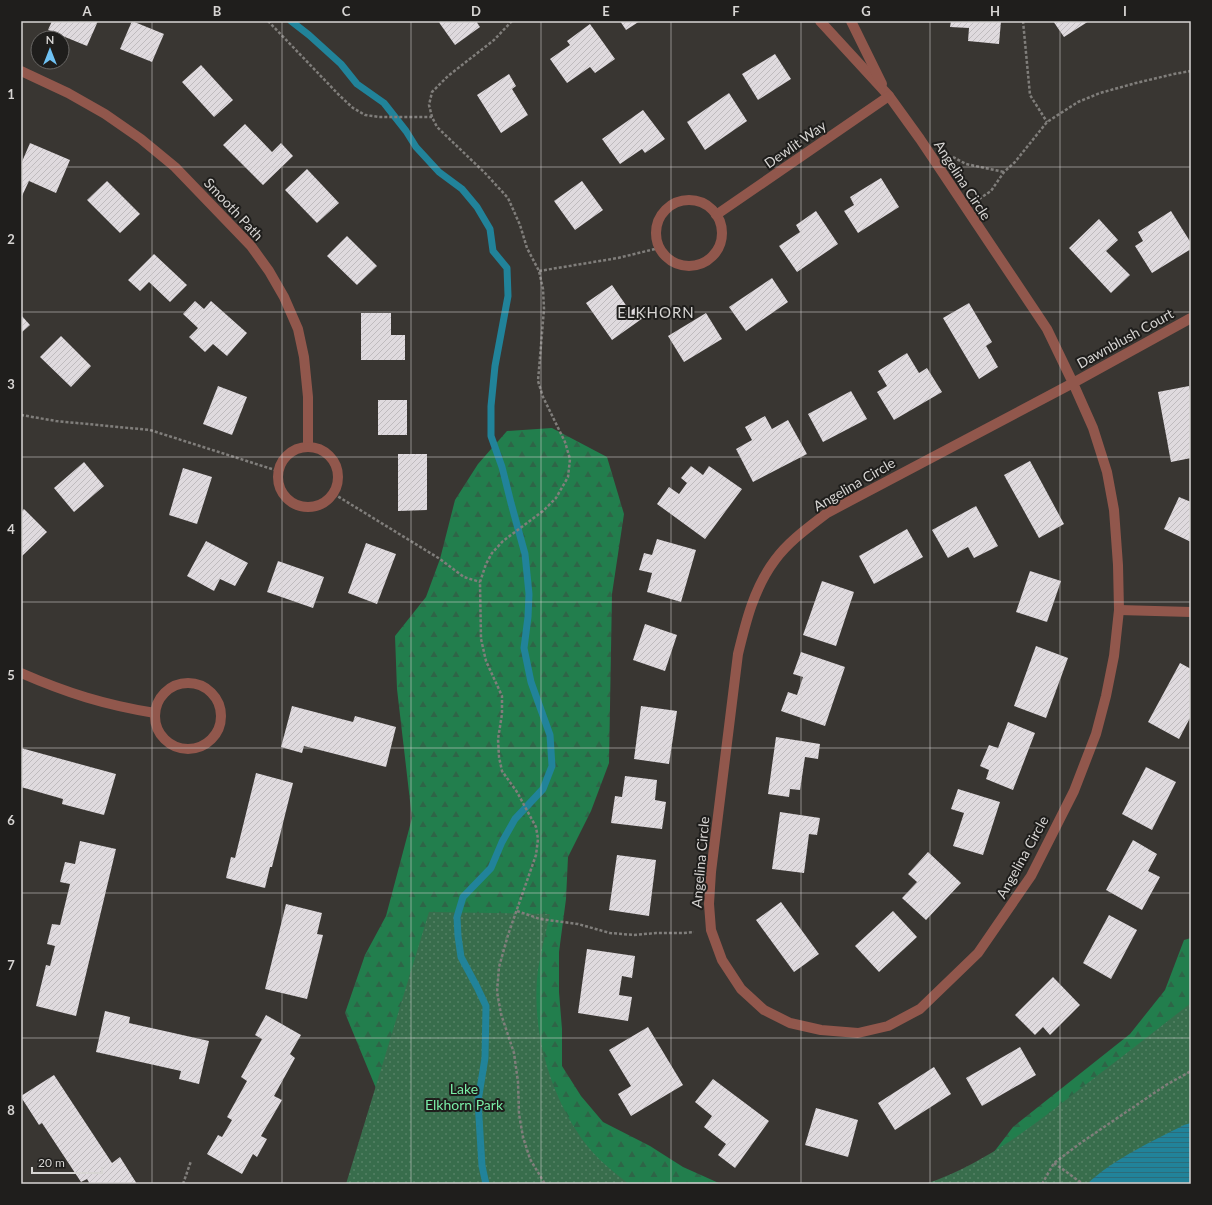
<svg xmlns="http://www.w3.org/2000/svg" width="1212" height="1205" font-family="Lato,sans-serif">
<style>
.forest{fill:url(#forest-firs)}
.park{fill:url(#park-dots)}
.water{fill:url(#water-rules)}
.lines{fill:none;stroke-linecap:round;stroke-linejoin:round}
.stream{stroke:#21839a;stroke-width:7}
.building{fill:url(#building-hatch)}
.path{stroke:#807e7b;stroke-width:2.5;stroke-dasharray:3 2;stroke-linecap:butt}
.street{stroke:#91574c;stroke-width:10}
.grid{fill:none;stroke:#d7d5d3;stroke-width:1;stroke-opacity:0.55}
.labels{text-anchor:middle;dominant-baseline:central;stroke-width:4;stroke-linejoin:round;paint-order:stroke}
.street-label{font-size:14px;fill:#d7d5d3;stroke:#1f1e1c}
.park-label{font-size:14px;fill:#7aeea7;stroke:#1f1e1c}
.neighbourhood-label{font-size:15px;letter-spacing:1px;fill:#d7d5d3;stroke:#1f1e1c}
.neatline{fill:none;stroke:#d7d5d3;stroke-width:1.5}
.grid-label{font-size:13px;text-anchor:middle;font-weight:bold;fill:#d7d5d3}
</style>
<defs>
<pattern id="forest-firs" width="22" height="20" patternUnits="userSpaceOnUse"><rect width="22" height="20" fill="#227e4d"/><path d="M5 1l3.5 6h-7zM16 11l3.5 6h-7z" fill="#2e6547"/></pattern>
<pattern id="park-dots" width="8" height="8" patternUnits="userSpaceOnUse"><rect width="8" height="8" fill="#386d4c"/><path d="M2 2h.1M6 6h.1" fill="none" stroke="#548165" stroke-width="1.8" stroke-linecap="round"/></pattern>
<pattern id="water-rules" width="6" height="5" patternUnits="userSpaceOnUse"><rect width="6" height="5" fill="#21839a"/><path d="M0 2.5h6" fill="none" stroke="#2c6c7a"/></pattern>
<pattern id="building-hatch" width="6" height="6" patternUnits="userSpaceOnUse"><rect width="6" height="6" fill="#dfdade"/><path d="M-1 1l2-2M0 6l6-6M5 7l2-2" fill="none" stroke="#bfbbbe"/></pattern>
</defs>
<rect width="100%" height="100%" fill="#393632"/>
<g class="forest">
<polygon points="552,428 607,457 624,514 612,594 609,763 591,811 568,857 566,899 559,952 559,992 562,1029 562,1066 581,1096 603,1122 650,1146 683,1167 721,1184 379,1184 389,1120 345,1013 365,955 386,916 412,818 397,689 395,636 426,597 440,559 455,500 478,464 507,431"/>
<polygon points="1191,938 1191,1094 942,1184 981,1169 1013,1127 1130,1034 1165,990 1184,940"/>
</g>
<g class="park">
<path d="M429,912L550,914C546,932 541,951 538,970C531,1024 547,1085 576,1130C589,1152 609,1169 629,1184H346Z"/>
<path d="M1191,1003V1184H925C985,1164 1036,1124 1085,1085C1121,1058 1156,1030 1191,1003Z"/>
</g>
<path class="water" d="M1191,1123V1184H1087C1115,1158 1151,1142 1184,1125Z"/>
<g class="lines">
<polyline class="stream" points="291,21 309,35 341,64 357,84 384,103 406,131 416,147 439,172 462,189 477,207 490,229 493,251 507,268 508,296 495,366 491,406 491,436 502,467 511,503 525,554 529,594 528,617 524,648 531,682 550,735 552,766 543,789 515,819 502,842 491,868 463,897 457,917 458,936 461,957 477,987 486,1006 485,1058 478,1101 482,1166 486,1184"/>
</g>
<g class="building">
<polygon points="52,21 98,21 87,46 48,30"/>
<polygon points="132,21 164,34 152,62 120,49"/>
<polygon points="438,21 476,21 480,27 455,45"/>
<polygon points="620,21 640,21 626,30"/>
<polygon points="951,21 1001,21 999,44 968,41 969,28 950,27"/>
<polygon points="1053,21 1089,21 1064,37"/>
<polygon points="590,24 615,59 595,73 590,67 567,83 550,59 570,45 567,41"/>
<polygon points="775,54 791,79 758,100 742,74"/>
<polygon points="201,65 233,100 214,117 182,82"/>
<polygon points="509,74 516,86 512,89 528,115 501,133 477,95"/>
<polygon points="729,93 747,121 705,150 687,122"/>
<polygon points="643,110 665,139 645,153 642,149 620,164 602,139"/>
<polygon points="245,124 272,152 281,143 293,156 263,185 223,145"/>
<polygon points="30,143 70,160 56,193 29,181 22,196 21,196 21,164"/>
<polygon points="307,169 339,203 317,223 285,190"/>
<polygon points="881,178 899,207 858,233 844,211 854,205 850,197"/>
<polygon points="107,181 140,214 120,233 87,200"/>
<polygon points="582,181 603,210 575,230 554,201"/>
<polygon points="816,211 838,244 797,272 779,246 800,232 796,225"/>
<polygon points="1171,211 1191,243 1191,249 1152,273 1135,246 1143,241 1138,232"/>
<polygon points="1099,219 1118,240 1106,251 1130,275 1111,293 1069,248"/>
<polygon points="347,236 377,266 357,285 327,256"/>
<polygon points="154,254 187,285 170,302 149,282 140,291 128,280"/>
<polygon points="772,278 788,302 746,331 729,307"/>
<polygon points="612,285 630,311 635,308 643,318 612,340 586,303"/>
<polygon points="195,301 204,309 211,301 247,333 227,356 213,344 205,352 189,337 198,328 183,314"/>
<polygon points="969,303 992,342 986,346 998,367 979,379 943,318"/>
<polygon points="361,313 391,313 391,335 405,335 405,360 361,360"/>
<polygon points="706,313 722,339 684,362 668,336"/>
<polygon points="21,315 30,325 21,333"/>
<polygon points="61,336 91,366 71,387 40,357"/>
<polygon points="907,353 919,373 927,368 942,392 894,420 877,392 887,386 878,371"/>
<polygon points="218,386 247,397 232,435 203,424"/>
<polygon points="1189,386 1191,396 1191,458 1171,462 1158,392"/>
<polygon points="851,391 867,419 823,442 808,414"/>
<rect x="378" y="400" width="29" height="35"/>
<polygon points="765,416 772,429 788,420 807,454 753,482 736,449 752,440 745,427"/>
<polygon points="398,454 427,454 427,510 398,511"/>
<polygon points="1030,461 1064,524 1039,538 1004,475"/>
<polygon points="84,462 104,486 74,512 54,488"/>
<polygon points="691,466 703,475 709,466 742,489 705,539 657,504 669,487 679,494 687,483 681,478"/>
<polygon points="183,468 212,477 197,524 169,515"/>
<polygon points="1179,497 1191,502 1191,542 1164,529"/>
<polygon points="976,506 998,546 974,558 968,547 948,558 932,530"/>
<polygon points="24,509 47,532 21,557 21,512"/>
<polygon points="907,529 923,557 874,584 859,556"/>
<polygon points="657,539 696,550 681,602 647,592 652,573 639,570 644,553 652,555"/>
<polygon points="206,541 248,563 235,586 220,579 214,591 187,576"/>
<polygon points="366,543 396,554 377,604 348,593"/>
<polygon points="278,561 324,577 313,608 267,592"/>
<polygon points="1030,571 1061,581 1047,622 1016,612"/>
<polygon points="822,581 854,592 836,646 803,635"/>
<polygon points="645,624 677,635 665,671 633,660"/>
<polygon points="1036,646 1068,658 1046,718 1014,706"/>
<polygon points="801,652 845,667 825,726 781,711 788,692 797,695 803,677 793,674"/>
<polygon points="1180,663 1191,669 1191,716 1179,739 1148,722"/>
<polygon points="292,706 353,722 355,716 396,727 386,767 304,746 302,753 281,747"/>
<polygon points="641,706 677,711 669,764 634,759"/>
<polygon points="1008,722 1035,733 1013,790 986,779 989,770 980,766 989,745 998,748"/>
<polygon points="776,737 820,744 818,759 805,757 800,790 790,789 789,797 768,794"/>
<polygon points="21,748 116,774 104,815 62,804 63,799 21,787"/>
<polygon points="1146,767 1176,782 1152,830 1122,814"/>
<polygon points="256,773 293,783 272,867 270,867 265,888 226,878 231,857 235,858"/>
<polygon points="625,776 657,780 655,800 666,802 662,829 611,823 615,796 622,797"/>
<polygon points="958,789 1000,802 983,855 953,846 964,813 951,809"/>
<polygon points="780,812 820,818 817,835 809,834 804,873 772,869"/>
<polygon points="1133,840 1157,854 1148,871 1160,877 1142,910 1106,890"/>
<polygon points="80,841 116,849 76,1016 36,1006 46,965 50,966 55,946 47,944 52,924 60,925 70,884 60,882 65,862 75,864"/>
<polygon points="928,852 961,883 926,920 902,898 917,882 908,874"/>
<polygon points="617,855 656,860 649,916 609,910"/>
<polygon points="781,902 819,954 794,972 756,920"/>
<polygon points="286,904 322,913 317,934 323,935 307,999 265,989"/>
<polygon points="893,911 917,937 879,972 855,946"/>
<polygon points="1109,915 1137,930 1111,979 1083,963"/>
<polygon points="587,949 635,956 632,978 622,976 619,995 632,997 628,1021 578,1013"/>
<polygon points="1053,977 1080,1005 1050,1035 1043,1027 1035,1035 1015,1015"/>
<polygon points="105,1011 130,1017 129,1023 209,1041 199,1084 179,1079 181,1071 96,1052"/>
<polygon points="266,1015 301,1035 290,1054 295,1058 274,1096 282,1100 261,1136 267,1139 257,1157 253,1154 242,1174 207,1154 218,1135 222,1137 232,1120 227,1117 247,1081 241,1077 262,1039 255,1035"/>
<polygon points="648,1027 683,1085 631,1116 618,1094 631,1086 609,1050"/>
<polygon points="1020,1047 1036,1075 982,1106 966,1078"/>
<polygon points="934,1067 951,1094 895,1130 878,1103"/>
<polygon points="54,1075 112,1163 120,1157 137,1184 90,1184 87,1179 81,1182 42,1123 39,1125 21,1097 21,1096"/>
<polygon points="713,1079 769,1121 735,1168 718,1155 726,1144 704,1127 712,1116 695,1102"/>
<polygon points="816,1108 858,1120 848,1157 805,1145"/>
</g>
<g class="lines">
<g class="path">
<polyline points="268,21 340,96 353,108 365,115 379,117 432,117"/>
<polyline points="512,21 494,40 448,76 432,92 429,105 432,117 437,127 485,173 508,198 520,225 527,248 539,271 543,289 544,309 538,381 543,397 565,442 570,459 568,477 556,498 543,511 503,541 492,553 486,564 480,582 481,639 486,661 502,696 502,714 498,739 499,757 502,771 517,792 536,827 538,839 536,855 508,935 499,967 497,992 501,1014 514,1053 518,1082 519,1114 523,1137 530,1159 545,1184"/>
<polyline points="1023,21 1030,95 1047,122"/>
<polyline points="953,157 966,164 1004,172"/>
<polyline points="979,199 991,191 1004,172 1015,162 1047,122 1078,102 1100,93 1136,83 1174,74 1191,71"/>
<polyline points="539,271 618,258 659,248"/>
<polyline points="21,415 56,421 150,430 278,471"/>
<polyline points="334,494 440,559 464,577 480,582"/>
<polyline points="517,911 540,919 578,924 610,933 634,935 656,933 683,933 694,932"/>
<polyline points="1054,1163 1083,1184"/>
<polyline points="183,1184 191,1161"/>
<polyline points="1042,1184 1054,1163 1082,1142 1166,1085 1191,1071"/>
</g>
<g class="street">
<path d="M820,21L889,96L920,139L1047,329L1073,383L1093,428L1107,472L1114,510L1118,565L1119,610L1114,656L1106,696L1096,734L1074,791L1031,876L978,953L920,1009L888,1026L858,1033L821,1030L790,1023L764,1010L741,989L722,960L711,930L709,904L711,872L738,654C746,621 754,588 775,560C789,541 809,527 827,513L1073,383L1191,318"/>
<polyline points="851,21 882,84"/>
<polyline points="21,71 68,93 105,114 141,139 175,167 251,246 269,271 284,297 298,329 304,357 308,397 308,447"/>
<circle cx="689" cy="233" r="33"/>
<polyline points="716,215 889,96"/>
<circle cx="308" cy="477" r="30"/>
<polyline points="1119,610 1191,612"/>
<path d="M21,673C67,693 105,705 155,713"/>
<circle cx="188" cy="716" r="33"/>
</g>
</g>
<path class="grid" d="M152,21V1184M282,21V1184M411,21V1184M541,21V1184M671,21V1184M801,21V1184M930,21V1184M1060,21V1184M21,167H1191M21,312H1191M21,457H1191M21,602H1191M21,748H1191M21,893H1191M21,1038H1191"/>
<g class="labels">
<g class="street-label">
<text transform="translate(795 144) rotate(-35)">Dewlit Way</text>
<text transform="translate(963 180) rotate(57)">Angelina Circle</text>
<text transform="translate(234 209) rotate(47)">Smooth Path</text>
<text transform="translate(1125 338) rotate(-29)">Dawnblush Court</text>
<text transform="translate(854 484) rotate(-30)">Angelina Circle</text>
<text transform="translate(1022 857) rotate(-61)">Angelina Circle</text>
<text transform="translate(700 862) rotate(-85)">Angelina Circle</text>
</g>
<g class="park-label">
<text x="464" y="1088">Lake<tspan x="464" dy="16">Elkhorn Park</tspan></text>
</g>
<g class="neighbourhood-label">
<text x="656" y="312">ELKHORN</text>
</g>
</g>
<rect width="1212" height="1205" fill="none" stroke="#1f1e1c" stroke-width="44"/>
<g transform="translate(50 50)"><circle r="19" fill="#1f1e1c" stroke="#696765"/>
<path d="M0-3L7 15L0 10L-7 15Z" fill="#6fc2f4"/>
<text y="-6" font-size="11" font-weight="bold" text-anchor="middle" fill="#d7d5d3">N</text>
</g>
<path d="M32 1167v6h70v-6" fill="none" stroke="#d7d5d3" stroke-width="2"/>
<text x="38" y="1167" font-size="12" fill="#d7d5d3" stroke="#1f1e1c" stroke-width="3" paint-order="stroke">20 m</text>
<rect x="22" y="22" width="1168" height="1161" class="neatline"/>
<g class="grid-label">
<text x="87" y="16">A</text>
<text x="217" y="16">B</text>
<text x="346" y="16">C</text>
<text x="476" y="16">D</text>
<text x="606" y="16">E</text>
<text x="736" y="16">F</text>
<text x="866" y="16">G</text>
<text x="995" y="16">H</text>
<text x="1125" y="16">I</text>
<text x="11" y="99">1</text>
<text x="11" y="244">2</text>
<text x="11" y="389">3</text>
<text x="11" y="534">4</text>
<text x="11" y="680">5</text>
<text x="11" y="825">6</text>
<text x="11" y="970">7</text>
<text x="11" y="1115">8</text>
</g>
</svg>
